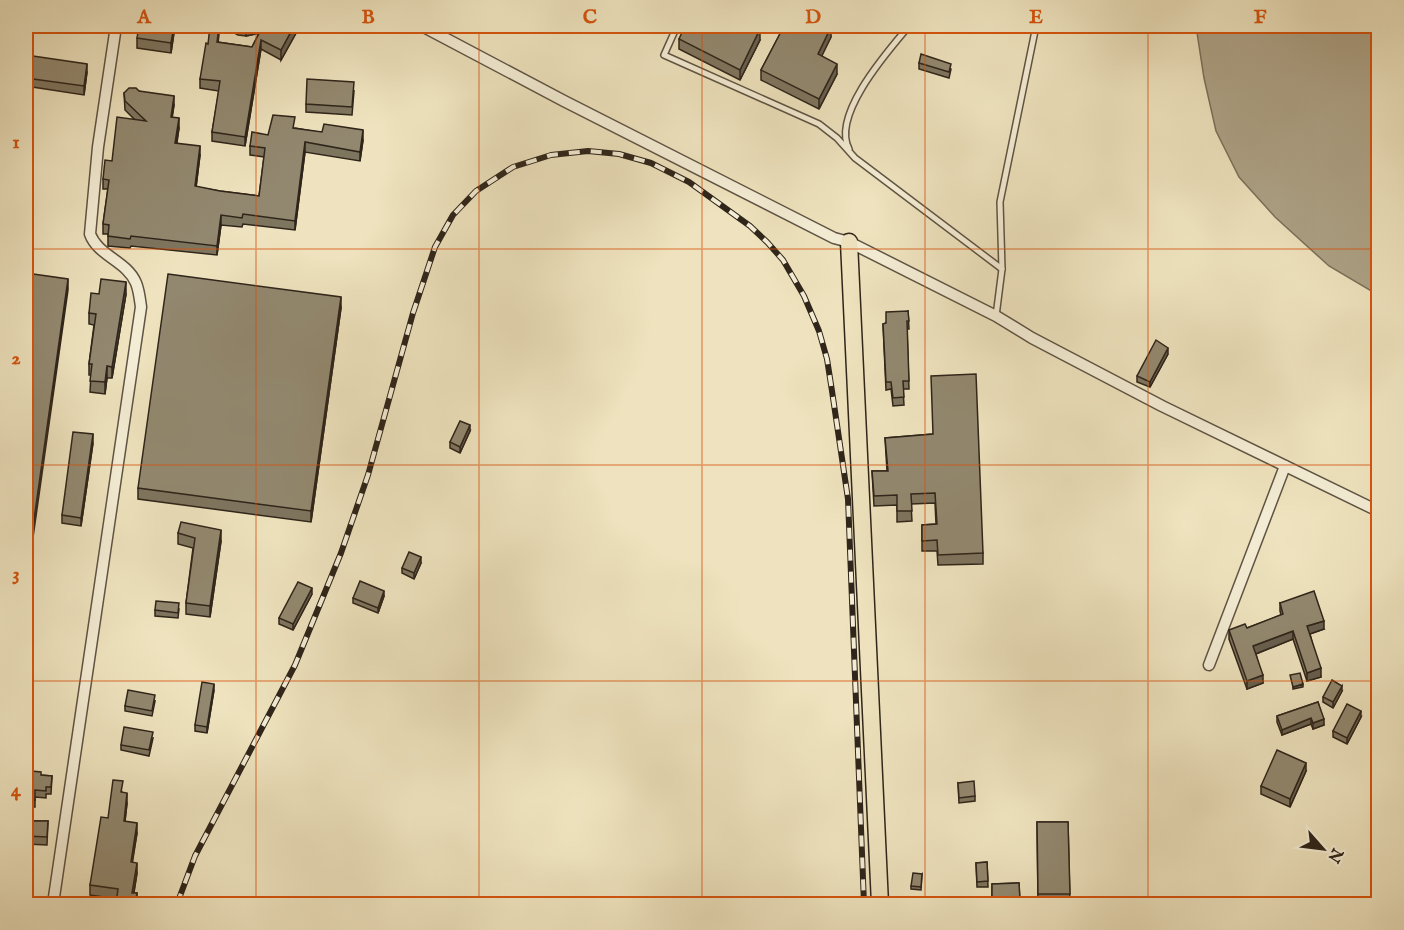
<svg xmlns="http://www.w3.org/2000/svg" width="1404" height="930" font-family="'IM FELL English',serif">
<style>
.water{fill:#ada286;stroke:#7b705b;stroke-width:1.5}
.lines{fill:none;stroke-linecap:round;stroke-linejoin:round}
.service-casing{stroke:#5f5443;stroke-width:8}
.minor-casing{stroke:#5f5443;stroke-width:13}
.primary-casing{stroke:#2f251a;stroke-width:19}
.service{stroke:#f4edd5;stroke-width:5}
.minor{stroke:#f4edd5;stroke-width:10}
.primary{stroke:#eee3be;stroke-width:16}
.rail-casing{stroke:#2f251a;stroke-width:6}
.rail{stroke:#f4edd5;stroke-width:4;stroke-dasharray:11;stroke-linecap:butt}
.wall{fill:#7e755f;stroke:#2f251a;stroke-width:1.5}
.shaded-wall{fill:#665f4e;stroke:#2f251a;stroke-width:1.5}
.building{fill:#92886f;stroke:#2f251a;stroke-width:1.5}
.grid{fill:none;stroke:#d6540d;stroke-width:1.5;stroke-opacity:0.55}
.neatline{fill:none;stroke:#d6540d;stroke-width:2}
.grid-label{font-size:20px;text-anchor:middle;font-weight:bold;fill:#d6540d}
</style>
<rect width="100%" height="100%" fill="#eee3be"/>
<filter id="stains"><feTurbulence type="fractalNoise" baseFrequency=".00333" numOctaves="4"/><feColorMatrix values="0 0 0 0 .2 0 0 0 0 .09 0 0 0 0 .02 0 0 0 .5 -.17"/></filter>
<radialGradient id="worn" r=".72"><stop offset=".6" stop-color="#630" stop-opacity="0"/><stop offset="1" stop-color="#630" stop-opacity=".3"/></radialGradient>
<polygon class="water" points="1196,26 1378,26 1378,295 1329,266 1275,217 1239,177 1216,131 1204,78"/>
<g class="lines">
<g class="service-casing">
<g id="service">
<polyline points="677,26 664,55 819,124 837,138 855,158 1002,269"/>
<path d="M849,149C831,115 888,51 909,26"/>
<polyline points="996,316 1002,269 1000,202 1036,26"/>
</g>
</g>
<g class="minor-casing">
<g id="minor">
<polyline points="422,26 564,101 834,238 849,242 996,316 1032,338 1162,406 1378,511"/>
<polyline points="1209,665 1285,466"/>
<path d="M53,904L141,307C140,300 139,290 136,283C127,261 98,256 90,234L98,147L116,26"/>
</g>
</g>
<g class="primary-casing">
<polyline id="primary" points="849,242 880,904"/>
</g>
<use href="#service" class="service"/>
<use href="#minor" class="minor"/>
<use href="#primary" class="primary"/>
<g class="rail-casing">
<polyline id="rail" points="177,904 195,856 295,665 341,553 368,475 413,313 435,247 453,215 476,191 513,167 551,155 588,151 619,154 651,163 689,182 750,226 767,242 783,260 804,296 819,331 827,359 832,391 848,499 864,904"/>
</g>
<use href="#rail" class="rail"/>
</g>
<g class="wall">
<polygon points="175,26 171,53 137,48 137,38"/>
<polygon points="222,26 300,26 281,60 261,49 245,146 212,141 212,132 219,91 200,88 200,79 218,42 252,47 259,33 246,36 238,35"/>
<polygon points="772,26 828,26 831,37 821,56 837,74 819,109 761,80 761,70 782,30"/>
<polygon points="679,39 760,40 740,80 679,49"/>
<polygon points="26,55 87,72 84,95 26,86"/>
<polygon points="919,63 951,69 949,78 919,69"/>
<polygon points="139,91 174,105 172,117 179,128 177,143 200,155 196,187 220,191 259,196 264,157 250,155 250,146 268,135 295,128 363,140 360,161 305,152 295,230 243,224 242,227 221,225 217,255 131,246 130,248 108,246 108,234 103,234 103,224 108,189 103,189 103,179 134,119 125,110 124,93"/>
<polygon points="354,91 352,115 306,112 306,104"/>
<polygon points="26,119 33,126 30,139 26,138"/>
<polygon points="99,294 126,294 112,378 107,378 105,394 90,392 91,375 89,375 89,364 94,325 89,324 89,313"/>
<polygon points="341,308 311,522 138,499 138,488"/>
<polygon points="908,311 909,329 907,329 909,389 903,389 904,405 893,406 891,389 886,390 883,324 886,323"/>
<polygon points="1168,354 1150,387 1137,382 1137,376"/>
<polygon points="470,431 460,453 450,448 450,442"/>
<polygon points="933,434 983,553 983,564 938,565 937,551 922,551 922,525 936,524 935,503 911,504 912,521 897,522 897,505 874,506 872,471 887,471 885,438"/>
<polygon points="93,443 81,526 62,523 62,515"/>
<polygon points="178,533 221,541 210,617 186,614 186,603 193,548 178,544"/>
<polygon points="421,563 414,579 402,573 402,568"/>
<polygon points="312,594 293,630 279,624 279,618"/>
<polygon points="384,596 378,613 353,603 353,598"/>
<polygon points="1280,603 1324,629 1310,634 1321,677 1307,681 1293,639 1256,654 1263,683 1247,689 1229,639 1229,630 1247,628 1281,615 1280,611"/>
<polygon points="179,609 178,618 155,616 155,610"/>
<polygon points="214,690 207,733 195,731 195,725"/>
<polygon points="1342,691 1333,708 1323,702 1323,697"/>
<polygon points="155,701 152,716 125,711 125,706"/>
<polygon points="1318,702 1324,725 1313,729 1311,724 1282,735 1277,722 1277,716"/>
<polygon points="1361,717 1347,744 1333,737 1333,731"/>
<polygon points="153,738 149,756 121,750 121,745"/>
<polygon points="1306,771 1290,807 1261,794 1261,786"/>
<polygon points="26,774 52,776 51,794 46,794 46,798 35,797 35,807 31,807 30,821 48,821 47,845 26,844"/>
<polygon points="958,783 975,796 975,801 959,803"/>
<polygon points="122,792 127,803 125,821 137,833 132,862 137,873 134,893 137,893 137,904 116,904 117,899 90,895 90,885"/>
<polygon points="1037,822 1068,822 1070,904 1038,904"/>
<polygon points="987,862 988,887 977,887 976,863"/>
<polygon points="922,874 921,890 911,889 911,886"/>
<polygon points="1019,883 1020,904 992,904 992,884"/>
</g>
<g class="shaded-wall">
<polygon points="174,26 175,26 171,53 171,43"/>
<polygon points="219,26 220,26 217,52 217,42"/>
<polygon points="251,26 265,26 265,32 246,36 246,27"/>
<polygon points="294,26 300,26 281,60 281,50"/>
<polygon points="831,27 831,37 818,64 818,54"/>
<polygon points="760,29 760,40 740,80 740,70"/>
<polygon points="261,40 261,49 245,146 245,137"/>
<polygon points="87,64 87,72 84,95 84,86"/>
<polygon points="837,64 837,74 819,109 819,99"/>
<polygon points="174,96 174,105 171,126 171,117"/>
<polygon points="179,118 179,128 175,152 175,143"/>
<polygon points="363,130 363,140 360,161 360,152"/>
<polygon points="305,142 305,152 295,230 295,221"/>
<polygon points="200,146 200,155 195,196 195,186"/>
<polygon points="221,215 221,225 217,255 217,246"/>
<polygon points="68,279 68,290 26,587 26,576"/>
<polygon points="126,282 126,294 112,378 112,367"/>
<polygon points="341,297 341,308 311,522 311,511"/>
<polygon points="1168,348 1168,354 1150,387 1150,382"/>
<polygon points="107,366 107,378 105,394 105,382"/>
<polygon points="470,425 470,431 460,453 460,447"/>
<polygon points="93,434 93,443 81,526 81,518"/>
<polygon points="221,530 221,541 210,617 210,606"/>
<polygon points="421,557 421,563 414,579 414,573"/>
<polygon points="312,588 312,594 293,630 293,624"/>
<polygon points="384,591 384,596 378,613 378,608"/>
<polygon points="1324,621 1324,629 1307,635 1307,626"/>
<polygon points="1293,631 1293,639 1253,655 1253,646"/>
<polygon points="1321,668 1321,677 1307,681 1307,673"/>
<polygon points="1263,675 1263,683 1247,689 1247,681"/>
<polygon points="214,684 214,690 207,733 207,727"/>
<polygon points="1303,684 1303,687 1293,689 1293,687"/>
<polygon points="1342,686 1342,691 1333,708 1333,702"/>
<polygon points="1361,711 1361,717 1347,744 1347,738"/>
<polygon points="1311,718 1311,724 1282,735 1282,730"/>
<polygon points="1324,719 1324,725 1313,729 1313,723"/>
<polygon points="1306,763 1306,771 1290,807 1290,799"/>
<polygon points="127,793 127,803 124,831 124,821"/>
<polygon points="137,823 137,833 131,872 131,862"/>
<polygon points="137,863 137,873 132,903 132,893"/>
</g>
<g class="building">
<polygon points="139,26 174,26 171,43 137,38"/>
<polygon points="210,26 219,26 217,42 252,47 263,26 294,26 281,50 261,40 245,137 212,132 220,81 200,79 206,43 208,44"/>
<polygon points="685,26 753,26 760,29 740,70 679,39"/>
<polygon points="784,26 828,26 831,27 818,54 837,64 819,99 761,70"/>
<polygon points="921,54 951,64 949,72 919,63"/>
<polygon points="26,55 87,64 84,86 26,78"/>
<polygon points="307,79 354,82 352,107 306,104"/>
<polygon points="129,88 136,88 139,91 174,96 171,117 179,118 175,143 200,146 195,186 220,191 259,196 265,148 250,146 252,132 268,135 273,115 295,117 293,128 322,132 324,124 363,130 360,152 305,142 295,221 243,214 242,218 221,215 217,246 131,236 130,239 108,236 109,225 103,224 109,180 103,179 105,160 112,161 117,117 146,121 125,101 124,93"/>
<polygon points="26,119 33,121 30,134 26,133"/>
<polygon points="26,273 68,279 26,576"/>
<polygon points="168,274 341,297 311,511 138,488"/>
<polygon points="101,279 126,282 112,367 107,366 105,382 90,381 92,364 89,364 96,314 89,313 91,293 99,294"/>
<polygon points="908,311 909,321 907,321 909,381 903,381 904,397 893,398 891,382 886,382 883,324 886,323 886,312"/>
<polygon points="1156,340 1168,348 1150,382 1137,376"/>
<polygon points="976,374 983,553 938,555 937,540 922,541 922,525 937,524 935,493 911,494 912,511 897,511 897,495 874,496 872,471 888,471 885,438 933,434 931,376"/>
<polygon points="460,421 470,425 460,447 450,442"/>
<polygon points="73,432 93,434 81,518 62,515"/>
<polygon points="181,522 221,530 210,606 186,603 195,538 178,533"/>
<polygon points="409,552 421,557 414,573 402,568"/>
<polygon points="360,581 384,591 378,608 353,598"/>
<polygon points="298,582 312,588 293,624 279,618"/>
<polygon points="1314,591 1324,621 1307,626 1321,668 1307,673 1293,631 1253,646 1263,675 1247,681 1229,630 1245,624 1247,628 1283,614 1280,603"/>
<polygon points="156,601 179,603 178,613 155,610"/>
<polygon points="1300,673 1303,684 1293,687 1290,675"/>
<polygon points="1332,680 1342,686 1333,702 1323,697"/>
<polygon points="202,682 214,684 207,727 195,725"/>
<polygon points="128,690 155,695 152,711 125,706"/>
<polygon points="1318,702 1324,719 1313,723 1311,718 1282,730 1277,716"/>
<polygon points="1347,704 1361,711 1347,738 1333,731"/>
<polygon points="124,727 153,732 149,750 121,745"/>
<polygon points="1277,750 1306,763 1290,799 1261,786"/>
<polygon points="31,771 41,772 41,775 52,776 51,787 46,787 46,791 35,790 35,800 31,800 29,821 48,821 47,837 26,836 26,774 31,774"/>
<polygon points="113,780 123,781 121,792 127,793 124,821 137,823 131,862 137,863 132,893 137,893 135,904 116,904 118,889 90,885 101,817 108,818"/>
<polygon points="974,781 975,796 959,798 958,783"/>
<polygon points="1037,822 1068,822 1070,894 1038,894"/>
<polygon points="987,862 988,881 977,882 976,863"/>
<polygon points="913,873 922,874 921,887 911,886"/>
<polygon points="1019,883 1020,900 992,901 992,884"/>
</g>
<path class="grid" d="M256,26V904M479,26V904M702,26V904M925,26V904M1148,26V904M26,249H1378M26,465H1378M26,681H1378"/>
<rect width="1404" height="930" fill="none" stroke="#eee3be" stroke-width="66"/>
<g transform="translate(1323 849) rotate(118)" stroke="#f4edd5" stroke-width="4.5" paint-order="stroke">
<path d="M0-4.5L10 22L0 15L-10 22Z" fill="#2f251a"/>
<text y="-9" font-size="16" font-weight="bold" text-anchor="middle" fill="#2f251a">N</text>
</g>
<rect x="33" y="33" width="1338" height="864" class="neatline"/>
<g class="grid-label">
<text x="144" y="23">A</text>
<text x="368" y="23">B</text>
<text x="590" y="23">C</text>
<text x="813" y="23">D</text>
<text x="1036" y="23">E</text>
<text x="1260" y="23">F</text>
<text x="16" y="148">1</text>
<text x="16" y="364">2</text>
<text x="16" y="580">3</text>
<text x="16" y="796">4</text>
</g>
<rect width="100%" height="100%" filter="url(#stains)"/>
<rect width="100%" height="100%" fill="url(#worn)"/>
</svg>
